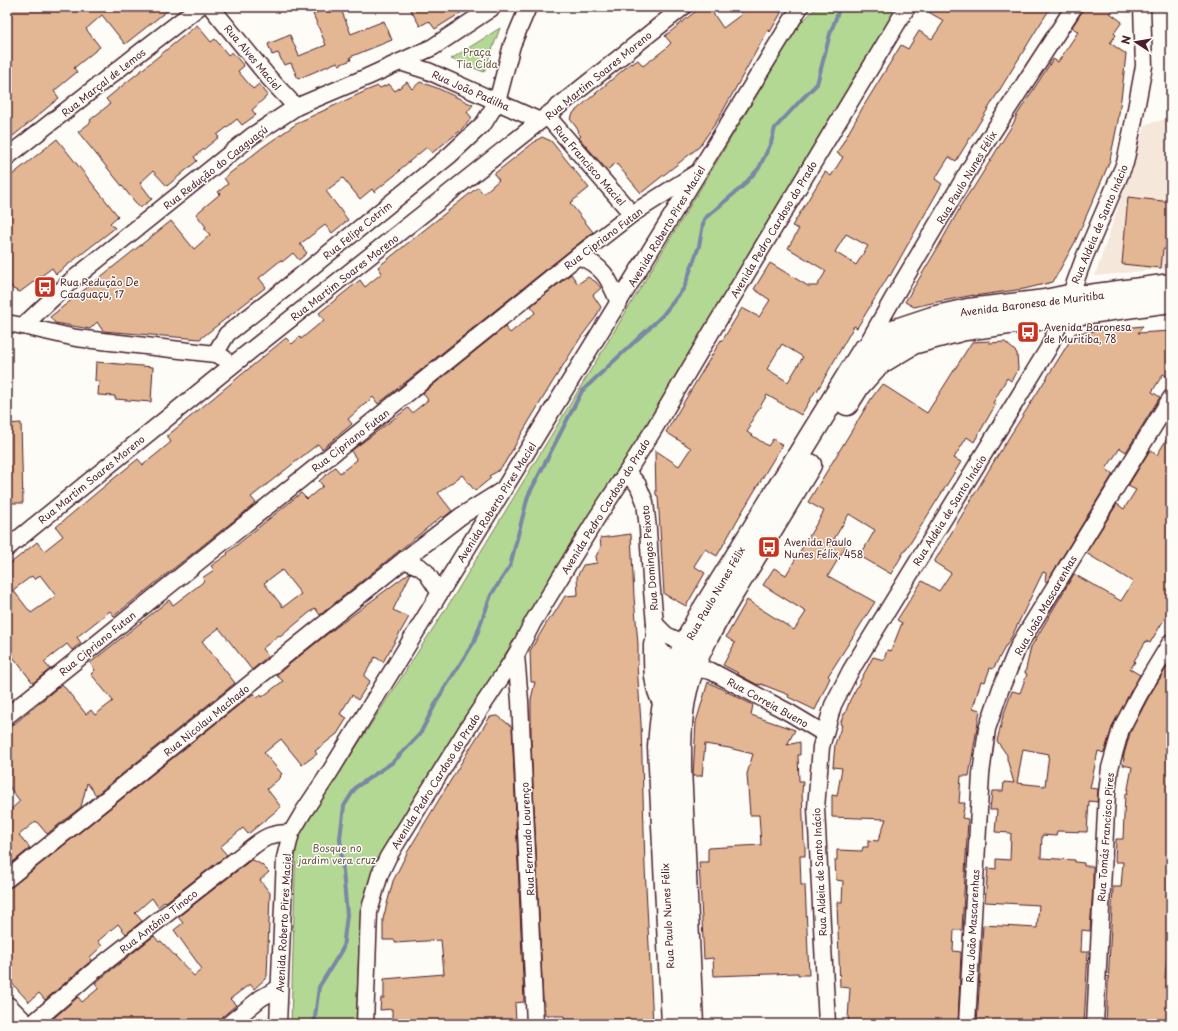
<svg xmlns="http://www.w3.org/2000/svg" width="1178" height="1031" font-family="'Playpen Sans',sans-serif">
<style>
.built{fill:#f5e7d9}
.green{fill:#b3d893;stroke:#7e7c5f}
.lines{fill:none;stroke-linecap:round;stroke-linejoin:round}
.stream{stroke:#7a87a5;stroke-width:4}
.building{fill:#e3b793;stroke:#4a1f2b;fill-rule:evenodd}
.street-casing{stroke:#4a1f2b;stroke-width:19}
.secondary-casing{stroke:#4a1f2b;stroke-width:25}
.street{stroke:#fdfcf7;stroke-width:16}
.secondary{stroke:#fdfcf7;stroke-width:22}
.labels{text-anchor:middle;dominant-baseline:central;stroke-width:3;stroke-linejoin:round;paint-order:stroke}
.park-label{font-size:10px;fill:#6a564a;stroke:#fdfcf7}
.street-label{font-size:10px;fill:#4a1f2b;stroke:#fdfcf7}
.poi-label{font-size:10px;fill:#4a1f2b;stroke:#fdfcf7;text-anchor:start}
</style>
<rect width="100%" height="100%" fill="#fdfcf7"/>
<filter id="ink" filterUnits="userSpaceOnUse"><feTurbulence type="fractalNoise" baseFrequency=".025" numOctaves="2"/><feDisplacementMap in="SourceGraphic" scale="8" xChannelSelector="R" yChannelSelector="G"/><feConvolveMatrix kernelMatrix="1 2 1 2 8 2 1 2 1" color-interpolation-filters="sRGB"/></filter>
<g filter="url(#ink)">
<polygon class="built" points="1171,118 1171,268 1095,276 1146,124"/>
<g class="green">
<polygon points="817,7 899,7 639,437 407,813 377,864 359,946 356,1024 291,1024 296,840 454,596 800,24"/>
<polygon points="500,28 484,72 451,59"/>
</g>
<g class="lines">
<polyline class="stream" points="314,1024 319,987 343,948 347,915 340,838 344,806 356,787 393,762 420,734 439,697 474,642 491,595 510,566 528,496 582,391 662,316 684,288 699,246 704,219 742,187 759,168 771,143 775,128 800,101 817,84 830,34 840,7"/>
</g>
<g class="building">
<polygon points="7,7 172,7 125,44 102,15 86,29 100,47 74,68 77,72 54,91 59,98 7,141"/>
<polygon points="316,7 340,7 351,34 384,21 392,40 350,57 351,60 339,65 337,62 298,79 291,63 284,65 278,53 272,55 268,44 290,35 299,56 326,45 313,14 318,12"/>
<polygon points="409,7 470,7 435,29 429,21 420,26"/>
<polygon points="701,7 709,7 723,28 742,14 736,7 777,7 781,13 770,32 768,30 719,118 699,147 641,193 616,163 607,170 579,138 581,136 577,132 579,131 570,119 574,112 631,63 632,64 638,60 643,66 664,50 671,43 665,36"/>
<path d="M920,7H1051L1037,29L956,161L949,157L935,179L942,184L890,276L889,275L857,328L854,326L817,391L816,390L801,415L767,395L749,425L751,426L747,432L768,446L773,439L782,445L739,517L717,556L705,549L694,566L705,573L686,606L664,594L658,496L656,495L655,450L679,466L691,448L666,432L721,340L722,341L742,308L759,317L770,300L754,289L770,263L808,286H817L826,271L788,248L799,229L792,226L825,172L831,176L843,157L837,153L863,107L901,45L908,49L919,31L932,39L944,21ZM846,234L868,246L856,265L835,252ZM782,344L803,357L788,382L767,369Z"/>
<polygon points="1085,7 1116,7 1110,13 1122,22 1114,33 1116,35 1110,43 1126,54 1122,91 1118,121 1110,160 1104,175 1075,242 1053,282 1024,289 973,296 974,295 932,303 914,307 905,302 934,254 960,208 959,208 971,190 972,190 1013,124 1016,118 1015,118 1053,59 1058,62 1078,32 1072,27"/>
<polygon points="197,25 211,42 215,39 228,55 232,52 244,66 238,71 253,89 259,84 268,95 252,110 256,115 242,125 237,119 226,128 217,135 219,137 194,157 197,161 167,186 153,171 140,183 152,199 140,208 78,132 91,122 90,120 110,104 106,99"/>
<polygon points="407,82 412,89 420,82 437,88 473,105 467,112 472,118 460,131 432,153 427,147 399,170 400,171 374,192 372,189 360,199 343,178 326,191 348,220 332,233 325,225 300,244 307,253 299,260 293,253 282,262 281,260 259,278 266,287 200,339 103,331 97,322 90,329 55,323 50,317 171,221 194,249 210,235 204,228 206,227 196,214 220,194 218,192 228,184 224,178 263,147 299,122 368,90 378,86 380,88 389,84 395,91"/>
<path d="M542,137L551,141L589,188L570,203L593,232L412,377L378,404L373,397L348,419L352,424L322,449L318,444L251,497L256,503L114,616L110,611L77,637L81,643L72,650L67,644L44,662L50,669L33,683L7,649V566L37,542L44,551L63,536L56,527L107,484L138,459L143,465L159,452L171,442L167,436L286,338L292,344L300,337L301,339L324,320L319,313L360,280L365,287L382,273L378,267L478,187L483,194L499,180L494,174L537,140ZM40,575L56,596L31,613L13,590L32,576L35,580Z"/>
<polygon points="57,139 118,216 110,223 115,228 56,274 52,268 20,292 13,289 7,279 7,179"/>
<polygon points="1128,197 1171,202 1171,250 1163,249 1161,268 1122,264"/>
<path d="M571,274L578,284L588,277L596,282L601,288L593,295L601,307L596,317L581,337L552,383L516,443V444L504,464L498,471L489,476L491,478L475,491L462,475L438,493L452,511L443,518L442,516L320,615L315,608L280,637L279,635L262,649L268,656L252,670L219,628L202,641L235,683L96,795L87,783L81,807L47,834L36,821L19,835L30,848L7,867V813L20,801L7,784V730L62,684L86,714L91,710L95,715L113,701L91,674L95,670L90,663L169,600L173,605L202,583L204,580L202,578L214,570L211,566L228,554L227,553L301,493L307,499L323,486L319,481L335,467L340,473L357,460L351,451L408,408L412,413L428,400L423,393L505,327L510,333L535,313L531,306ZM282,570L301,594L283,607L264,583Z"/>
<polygon points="1143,326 1138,333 1171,331 1171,379 1163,374 1152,392 1160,397 1126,452 1120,448 1106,469 1113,474 1047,582 1045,581 1046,573 1043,572 1012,636 1006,646 1005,646 1003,651 993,669 990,668 985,682 981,681 973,708 980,710 969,776 961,776 959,803 965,803 962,818 968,819 962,930 954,930 953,951 961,952 958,1024 850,1024 849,1019 848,1019 850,988 840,987 837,902 842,902 843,881 836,880 835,860 837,860 837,850 862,851 863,847 868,847 868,840 878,841 886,819 832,817 832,795 837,796 842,768 833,767 835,744 842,725 840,724 844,714 845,714 850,700 873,657 884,660 887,650 891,651 902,623 897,620 922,581 939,591 951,573 934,562 996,458 1075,333"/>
<polygon points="990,341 989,343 1005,342 1014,350 1017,353 1018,369 1011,381 1007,378 993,403 996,404 974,442 967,437 954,458 961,462 906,550 905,550 891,574 860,556 875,530 849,514 834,539 846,546 828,576 875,602 828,676 830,678 815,710 788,697 789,695 761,684 761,685 758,684 758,685 737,674 738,673 723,665 735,643 726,637 747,600 794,630 806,612 763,585 774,568 786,575 824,511 808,502 871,399 882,384 927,413 972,342"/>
<polygon points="96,362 153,367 151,402 115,399 115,396 98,395 99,381 95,381"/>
<polygon points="21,423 23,503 7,503 7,424"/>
<path d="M1171,432V608L1150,643L1146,641L1134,661L1135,662L1130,669L1140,675L1113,725L1104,753L1098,751L1090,788L1098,789L1097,802L1089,801L1087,832L1057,831L1056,836L1042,835L1041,858L1075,860V862L1084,863V866H1093V886L1090,931L1082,930L1081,952H1088L1084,1024H977L983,925L1037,928L1039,905L985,902L988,868L996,869V859L1010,860L1011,833L995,832L997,810H990L992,791H1003L1004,782L1014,783L1007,759V755L997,741L1003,716L1012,691L1020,693L1027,674L1025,673L1031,647L1074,574L1121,601L1133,582L1086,553L1117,504L1124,509L1136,490L1128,486L1150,450L1157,455ZM1023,749L1049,754L1045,786L1017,783Z"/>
<polygon points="631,534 634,597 638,644 638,665 637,665 641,723 645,867 653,1024 565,1024 564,1016 553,1016 553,1015 545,1015 544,1001 543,1001 531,742 531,699 535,682 531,682 530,651 550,617 552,617 565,596 578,595 577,577 583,565 597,563 596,556 601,547 600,538"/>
<polygon points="409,573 411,573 393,610 409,617 383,662 375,657 364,676 370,681 358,700 352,695 340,714 347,718 337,734 315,751 317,754 302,765 281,739 264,753 282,774 280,776 281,777 267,789 281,807 248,834 243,828 220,847 227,855 166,902 165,901 158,907 152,898 135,913 142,921 126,934 118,924 98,941 102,946 90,957 92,960 45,1000 39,993 29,1002 7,978 7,888 13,886 254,693 257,698 261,695 262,697 283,681 276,675 326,635"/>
<polygon points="1171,660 1171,957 1167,957 1165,978 1167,978 1166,989 1171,990 1171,1024 1106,1024 1113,887 1121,887 1123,862 1115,862 1116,839 1123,839 1125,794 1127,794 1132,767 1123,765 1124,758 1123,758 1130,733 1148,698"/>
<polygon points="708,682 753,705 751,715 795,730 787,745 800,742 800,755 798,755 799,781 803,781 802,792 804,843 805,843 805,856 800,856 801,885 805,885 809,975 798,975 798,973 714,976 713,958 704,959 699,862 708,862 708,848 761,845 759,815 750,815 747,774 753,754 729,748 705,744 702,776 693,776 696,722"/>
<polygon points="496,716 498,716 512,727 524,1002 515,1003 516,1022 503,1023 503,1024 392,1024 392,1009 380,1010 381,998 384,998 384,979 444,974 441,940 395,943 395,940 383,940 383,919 393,881 408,851 472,745 490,717"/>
<polygon points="251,860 255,861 262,865 269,872 260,880 270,893 267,976 265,979 254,989 250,984 230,999 236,1005 214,1024 47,1024 78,997 82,1002 99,988 95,983 154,936 159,942 161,941 194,976 202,969 174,930 183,923 178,917"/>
</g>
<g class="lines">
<g class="street-casing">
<g id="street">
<polyline points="211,7 269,78 296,107"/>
<polyline points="400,62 428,71 540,121"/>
<polyline points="547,116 632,214"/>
<polyline points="7,157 143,50 199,7"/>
<path d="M578,256C604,266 609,279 619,303"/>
<polyline points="7,323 23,326 76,338 215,354 224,358"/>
<polyline points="23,326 71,281 252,136 296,107 367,77 433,47 493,7"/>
<polyline points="865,348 895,295 976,158 1074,7"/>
<polyline points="215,354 227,334 282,291 450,155 484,123 497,102 512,45 528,7"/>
<polyline points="627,472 638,485 645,502 648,529 651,579 655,624 655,645 664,654 670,658 693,668 711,671 790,713 825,734"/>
<polyline points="7,548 235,363 540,121 683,7"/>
<polyline points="404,560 420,567 426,572 440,593"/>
<polyline points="655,624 666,635 696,649"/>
<polyline points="516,655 520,701 535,1024"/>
<polyline points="7,716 578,256 632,214 695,174"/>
<polyline points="7,879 404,560 461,516 501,491"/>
<path d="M32,1024L90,974L252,847C266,836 273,833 291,833"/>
<polyline points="229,1024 261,998 279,988"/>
<polyline points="278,1024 285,858 291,833 304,811 328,775 800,7"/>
<polyline points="365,1024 369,912 380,874 388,857 471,723 516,655 533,622 596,519 627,472 654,429 712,331 907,7"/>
<polyline points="827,1024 816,808 821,747 833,705 851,670 1048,349 1062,318 1084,258 1125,163 1133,125 1144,66 1142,7"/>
<polyline points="967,1024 981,774 987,729 1001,688 1019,645 1041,609 1171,398"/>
<polyline points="1095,1024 1107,793 1110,768 1121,729 1140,693 1171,642"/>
</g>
</g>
<g class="secondary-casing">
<g id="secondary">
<polyline points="847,404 859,385 878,364 913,343 965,329 1171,301"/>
<path d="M655,645C655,664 654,685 664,702"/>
<polyline points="7,1008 23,1024"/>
<path d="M673,1024L659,747C660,733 661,718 664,704C670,673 685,645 699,617L863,351L896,330L932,318L968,310L1045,301L1069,296H1089L1171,285"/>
<path d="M692,1024L680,768C680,742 680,715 686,690C696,650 720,614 741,579C764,541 787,503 810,465"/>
</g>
</g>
<use href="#street" class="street"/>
<use href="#secondary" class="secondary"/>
</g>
</g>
<defs>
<g id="bus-square" transform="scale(1.15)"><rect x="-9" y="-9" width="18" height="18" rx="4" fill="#c8321e" stroke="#fdfcf7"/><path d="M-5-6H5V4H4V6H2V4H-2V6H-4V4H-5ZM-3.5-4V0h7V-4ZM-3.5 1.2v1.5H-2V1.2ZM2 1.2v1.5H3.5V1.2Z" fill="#fff"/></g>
</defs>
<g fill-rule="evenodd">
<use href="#bus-square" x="45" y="287"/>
<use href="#bus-square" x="1028" y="332"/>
<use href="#bus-square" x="769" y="547"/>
</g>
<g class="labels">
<g class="park-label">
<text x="477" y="51">Praça<tspan x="477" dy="12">Tia Cida</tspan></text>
<text x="337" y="847">Bosque no<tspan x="337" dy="12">jardim vera cruz</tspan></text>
</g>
<g class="street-label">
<text transform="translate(253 57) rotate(50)">Rua Alves Maciel</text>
<text transform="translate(598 75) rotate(-39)">Rua Martim Soares Moreno</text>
<text transform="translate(103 82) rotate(-38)">Rua Marçal de Lemos</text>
<text transform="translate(471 90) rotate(24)">Rua João Padilha</text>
<text transform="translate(590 165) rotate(49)">Rua Francisco Maciel</text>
<text transform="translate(215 167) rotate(-38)">Rua Redução do Caaguaçú</text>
<text transform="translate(966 177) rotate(-59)">Rua Paulo Nunes Félix</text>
<text transform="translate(1099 224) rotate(-67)">Rua Aldeia de Santo Inácio</text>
<text transform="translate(666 226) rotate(-59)">Avenida Roberto Pires Maciel</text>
<text transform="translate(773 229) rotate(-59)">Avenida Pedro Cardoso do Prado</text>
<text transform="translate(357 230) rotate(-39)">Rua Felipe Cotrim</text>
<text transform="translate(603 238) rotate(-37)">Rua Cipriano Futan</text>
<text transform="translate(344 277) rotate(-38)">Rua Martim Soares Moreno</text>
<text transform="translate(1032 303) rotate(-7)">Avenida Baronesa de Muritiba</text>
<text transform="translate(350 440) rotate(-38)">Rua Cipriano Futan</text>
<text transform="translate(91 479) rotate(-39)">Rua Martim Soares Moreno</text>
<text transform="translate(496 502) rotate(-58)">Avenida Roberto Pires Maciel</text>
<text transform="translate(605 506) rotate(-58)">Avenida Pedro Cardoso do Prado</text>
<text transform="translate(949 510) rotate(-58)">Rua Aldeia de Santo Inácio</text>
<text transform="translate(649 558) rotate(-95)">Rua Domingos Peixoto</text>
<text transform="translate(715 593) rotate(-60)">Rua Paulo Nunes Félix</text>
<text transform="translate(1045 605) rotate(-60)">Rua João Mascarenhas</text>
<text transform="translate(97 643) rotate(-39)">Rua Cipriano Futan</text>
<text transform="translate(768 702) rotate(29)">Rua Correia Bueno</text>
<text transform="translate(206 720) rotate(-39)">Rua Nicolau Machado</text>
<text transform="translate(435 781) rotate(-58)">Avenida Pedro Cardoso do Prado</text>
<text transform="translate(1105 837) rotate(-86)">Rua Tomás Francisco Pires</text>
<text transform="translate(527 839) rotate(-93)">Rua Fernando Lourenço</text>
<text transform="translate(819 872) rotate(-93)">Rua Aldeia de Santo Inácio</text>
<text transform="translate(667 916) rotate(-93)">Rua Paulo Nunes Félix</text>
<text transform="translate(158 921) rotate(-38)">Rua Antônio Tinoco</text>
<text transform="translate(283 923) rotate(-87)">Avenida Roberto Pires Maciel</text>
<text transform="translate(972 926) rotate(-87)">Rua João Mascarenhas</text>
</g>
<g class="poi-label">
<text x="60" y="281">Rua Redução De<tspan x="60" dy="12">Caaguaçu, 17</tspan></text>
<text x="1044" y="326">Avenida Baronesa<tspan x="1044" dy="12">de Muritiba, 78</tspan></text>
<text x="784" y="541">Avenida Paulo<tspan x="784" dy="12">Nunes Félix, 458</tspan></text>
</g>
</g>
<rect width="1178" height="1031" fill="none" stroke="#fdfcf7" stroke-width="24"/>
<rect x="12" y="12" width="1154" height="1007" fill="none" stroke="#4a1f2b" stroke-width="1.5" filter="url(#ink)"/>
<g transform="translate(1136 42) rotate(282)" stroke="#fdfcf7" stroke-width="3" paint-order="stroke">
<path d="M0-3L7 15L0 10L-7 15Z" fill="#4a1f2b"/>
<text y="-6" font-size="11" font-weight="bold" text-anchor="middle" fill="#4a1f2b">N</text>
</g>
</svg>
